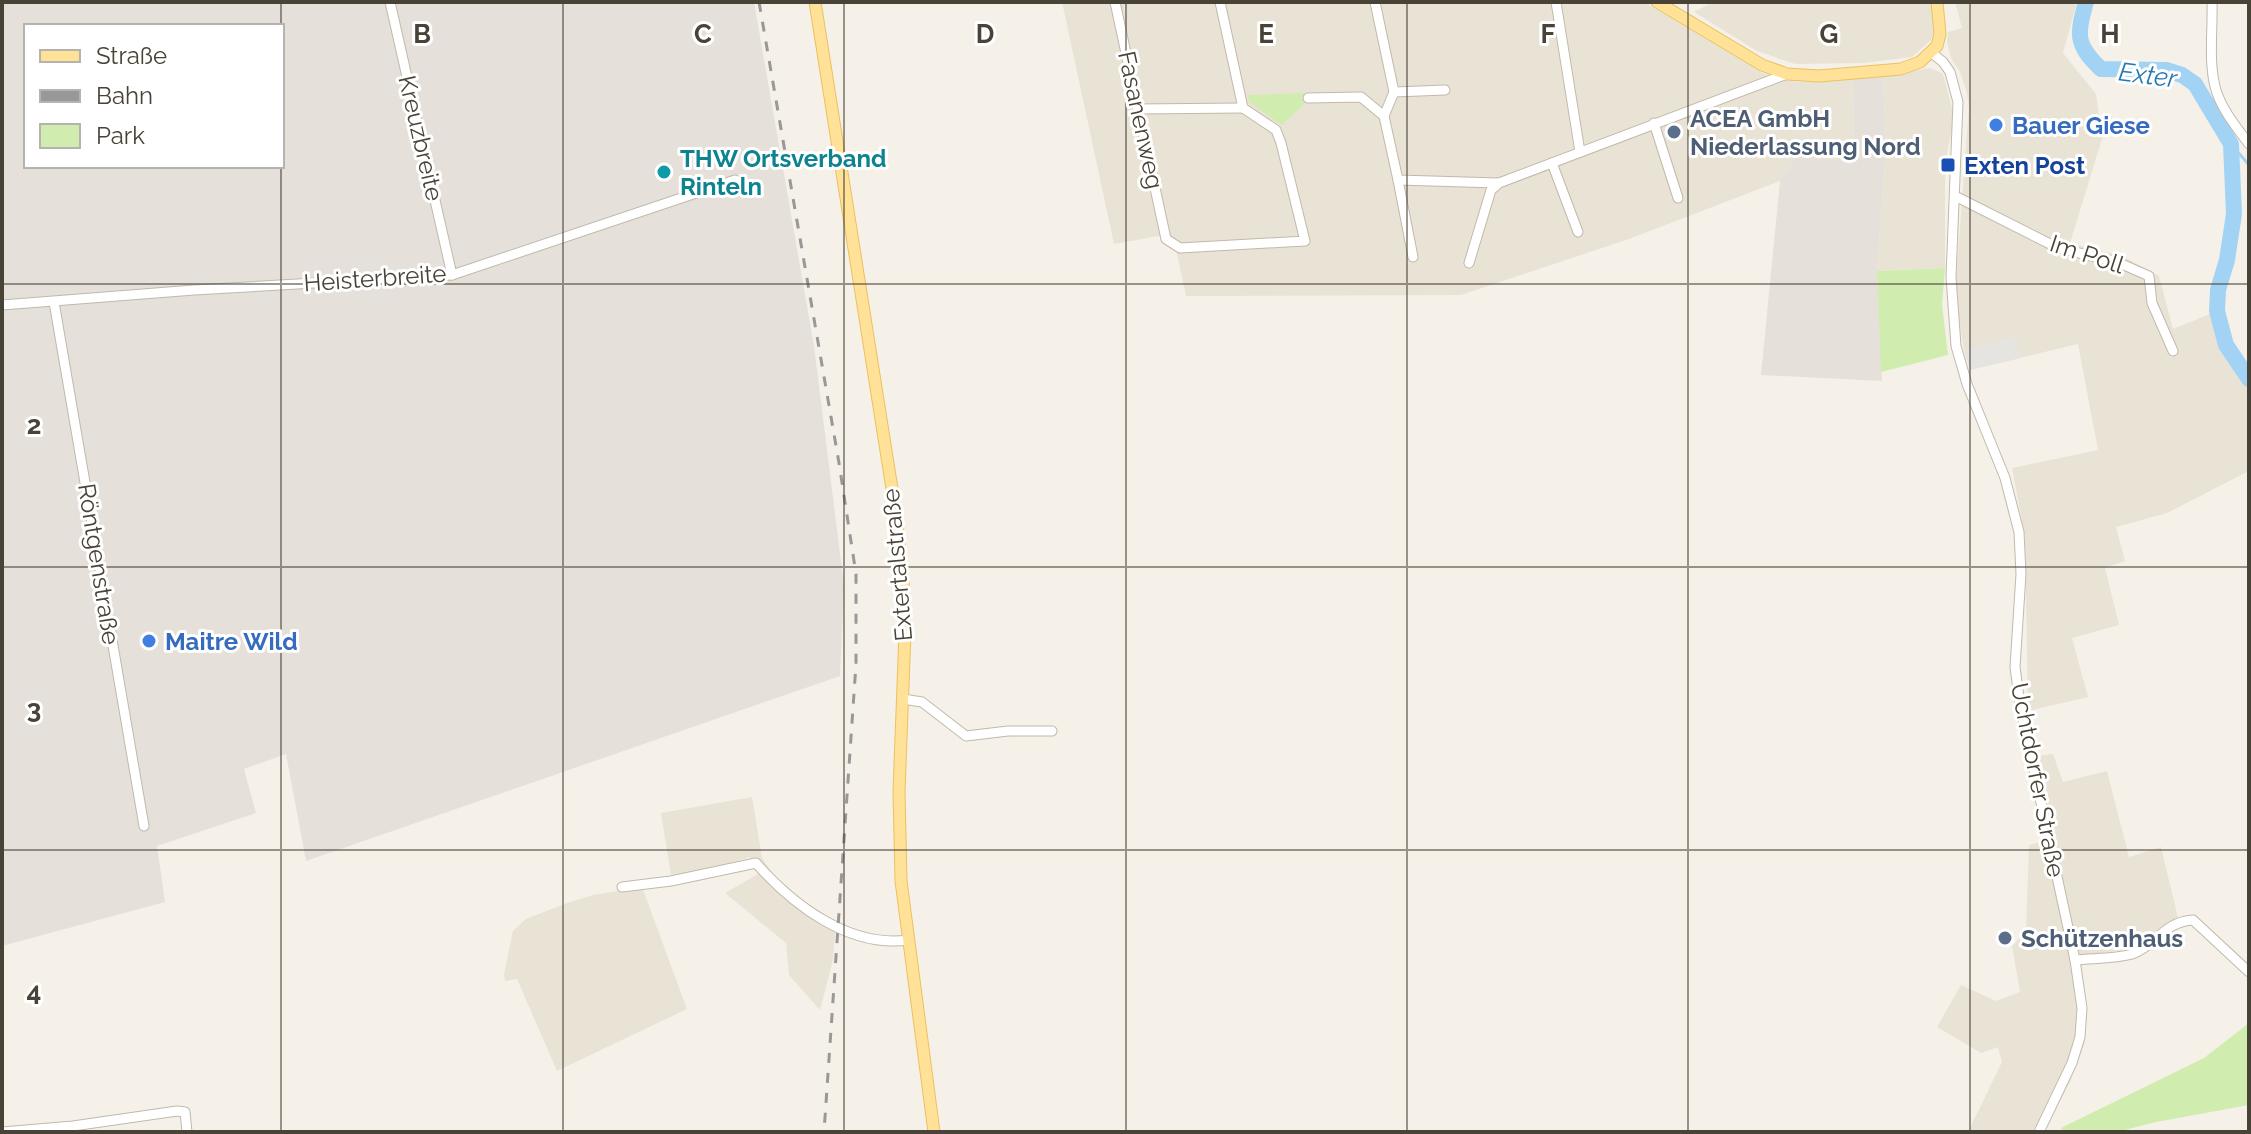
<svg xmlns="http://www.w3.org/2000/svg" width="2251" height="1134" font-family="Raleway,sans-serif">
<style>
.residential{fill:#e9e3d6}
.industrial{fill:#e5e0da;fill-rule:evenodd}
.green{fill:#d0ecaf}
.parking{fill:#e6e4e0}
.lines{fill:none;stroke-linecap:round;stroke-linejoin:round}
.stream{stroke:#a2d3f5;stroke-width:3}
.river{stroke:#a2d3f5;stroke-width:16}
.minor-casing{stroke:#c1b9aa;stroke-width:11}
.major-casing{stroke:#ebc160;stroke-width:13}
.minor{stroke:#fff;stroke-width:9}
.major{stroke:#ffe198;stroke-width:11}
.rail{stroke:#989898;stroke-width:3;stroke-dasharray:10 10;stroke-linecap:butt}
.grid{fill:none;stroke:#494236;stroke-width:2;stroke-opacity:0.55}
.shop-dot{fill:#3f7fe0;stroke:#fff;stroke-width:3}
.service-dot{fill:#5c6f8a;stroke:#fff;stroke-width:3}
.transit-dot{fill:#1a4fb4;stroke:#fff;stroke-width:3}
.culture-dot{fill:#0f9aa8;stroke:#fff;stroke-width:3}
.labels{text-anchor:middle;dominant-baseline:central;stroke-width:6;stroke-linejoin:round;paint-order:stroke}
.service-label{font-size:24px;font-weight:bold;fill:#4e5e75;stroke:#fff;text-anchor:start}
.street-label{font-size:24px;fill:#494236;stroke:#fff}
.shop-label{font-size:24px;font-weight:bold;fill:#366cbe;stroke:#fff;text-anchor:start}
.culture-label{font-size:24px;font-weight:bold;fill:#0d838f;stroke:#fff;text-anchor:start}
.transit-label{font-size:24px;font-weight:bold;fill:#164399;stroke:#fff;text-anchor:start}
.water-label{font-size:26px;font-style:italic;fill:#2779b4;stroke:#fff}
.grid-label{font-size:26px;text-anchor:middle;font-weight:bold;fill:#494236;stroke:#fff;stroke-width:6;stroke-linejoin:round;paint-order:stroke}
</style>
<rect width="100%" height="100%" fill="#f5f1e9"/>
<g class="residential">
<polygon points="1062,2 1644,2 1763,73 1783,80 1798,82 1853,79 1854,161 1796,157 1780,181 1629,239 1461,295 1186,296 1176,249 1159,236 1114,244"/>
<polygon points="1713,2 1931,2 1934,31 1931,40 1912,57 1864,63 1795,64 1757,51 1694,12"/>
<polygon points="1955,2 2077,2 2063,53 2096,94 2102,139 2070,243 2122,256 2159,276 2173,329 2217,311 2225,345 2249,381 2249,471 2167,513 2116,527 2125,561 2105,568 2119,625 2072,638 2088,697 2028,711 2025,537 2012,468 2098,450 2078,344 1970,370 1964,350 1955,293 1969,107 1967,93 1960,72 1951,58 1947,42 1948,32 1962,28"/>
<polygon points="1930,68 1942,73 1944,77 1952,109 1952,128 1945,164 1945,268 1877,271 1886,150 1883,76"/>
<polygon points="2053,754 2063,782 2107,771 2129,857 2161,847 2178,918 2135,948 2089,955 2083,963 2081,967 2087,1011 2084,1045 2070,1082 2051,1119 2044,1115 2036,1132 1968,1132 2002,1062 1998,1047 1981,1053 1937,1027 1961,985 1996,1001 2020,992 2012,946 2026,932 2029,845 2053,838 2037,756"/>
<polygon points="752,797 762,858 776,878 803,901 836,921 833,960 820,1010 789,975 786,943 725,893 758,874 750,857 718,867 671,875 661,813"/>
<polygon points="642,887 687,1009 557,1071 517,979 505,981 504,974 513,931 526,919 567,903 593,895"/>
</g>
<g class="industrial">
<path d="M2,2H754L814,346L844,586L840,676L306,861L286,754L244,769L256,813L157,846L165,902L2,946ZM26,26H282V166H26Z"/>
<polygon points="1883,76 1886,150 1877,271 1882,381 1761,375 1780,181 1796,157 1854,161 1853,79"/>
</g>
<g class="green">
<polygon points="1304,93 1304,104 1282,125 1249,102 1248,95"/>
<polygon points="1945,268 1942,304 1948,355 1881,372 1877,271"/>
<polygon points="2249,1023 2249,1105 2156,1122 2117,1132 2065,1132 2061,1128 2204,1058"/>
</g>
<polygon class="parking" points="2015,337 2021,358 1970,370 1964,350"/>
<g class="lines">
<polyline class="stream" points="2231,144 2249,165"/>
<path class="river" d="M2086,2C2077,35 2075,44 2101,69L2166,70L2182,75L2195,84L2231,144L2234,214L2227,260L2218,290L2217,311L2226,345L2249,379"/>
<g class="minor-casing">
<g id="minor">
<polyline points="390,2 452,275"/>
<polyline points="1115,2 1166,239 1180,248 1305,241 1281,143 1276,130 1243,108 1220,2"/>
<polyline points="1375,2 1394,92 1384,116 1398,180 1498,183"/>
<polyline points="1556,2 1580,152"/>
<path d="M2212,2C2213,30 2208,63 2216,90C2222,110 2237,128 2249,144"/>
<polyline points="1932,53 1943,62 1950,72 1958,102 1951,277 1956,346 1967,384 2005,478 2019,532 2021,574 2015,667 2020,705 2075,960 2082,1008 2080,1037 2072,1063 2039,1132"/>
<polyline points="1394,92 1445,90"/>
<polyline points="1308,98 1361,97 1384,116"/>
<polyline points="1138,109 1243,108"/>
<polyline points="1654,123 1678,198"/>
<polyline points="1552,163 1578,232"/>
<polyline points="1398,180 1413,257"/>
<polyline points="1955,196 2058,248 2117,262 2149,276 2152,303 2173,351"/>
<polyline points="1469,263 1491,190 1499,183 1787,74"/>
<polyline points="54,302 144,826"/>
<polyline points="2,305 194,290 452,275 735,180"/>
<polyline points="903,699 922,702 966,736 1008,731 1052,731"/>
<path d="M622,887L671,881L756,863C793,905 849,948 908,940"/>
<path d="M2075,960C2093,958 2115,959 2132,954C2157,945 2163,922 2193,920L2249,972"/>
<polyline points="2,1132 73,1126 177,1111 185,1112 187,1132"/>
</g>
</g>
<g class="major-casing">
<g id="major">
<polyline points="815,2 896,514 903,579 905,632 899,792 901,881 934,1132"/>
<polyline points="1657,2 1762,65 1787,74 1819,76 1901,69 1920,62 1937,46 1940,34 1937,2"/>
</g>
</g>
<use href="#minor" class="minor"/>
<use href="#major" class="major"/>
<polyline class="rail" points="759,2 839,463 856,574 856,664 824,1132"/>
</g>
<path class="grid" d="M281,2V26M563,2V1132M844,2V1132M1126,2V1132M1407,2V1132M1688,2V1132M1970,2V1132M281,166V1132M2,284H2249M2,567H2249M2,850H2249"/>
<g class="shop-dot">
<circle cx="1996" cy="125" r="8"/>
<circle cx="149" cy="641" r="8"/>
</g>
<g class="service-dot">
<circle cx="1674" cy="132" r="8"/>
<circle cx="2005" cy="938" r="8"/>
</g>
<rect class="transit-dot" x="1940" y="157" width="16" height="16" rx="4"/>
<circle class="culture-dot" cx="664" cy="172" r="8"/>
<g class="labels">
<g class="service-label">
<text x="1690" y="118">ACEA GmbH<tspan x="1690" dy="28">Niederlassung Nord</tspan></text>
<text x="2021" y="938">Schützenhaus</text>
</g>
<g class="street-label">
<text transform="translate(1141 120) rotate(78)">Fasanenweg</text>
<text transform="translate(421 138) rotate(77)">Kreuzbreite</text>
<text transform="translate(2087 254) rotate(18)">Im Poll</text>
<text transform="translate(375 278) rotate(-4)">Heisterbreite</text>
<text transform="translate(99 564) rotate(81)">Röntgenstraße</text>
<text transform="translate(897 565) rotate(-95)">Extertalstraße</text>
<text transform="translate(2038 780) rotate(79)">Uchtdorfer Straße</text>
</g>
<g class="shop-label">
<text x="2012" y="125">Bauer Giese</text>
<text x="165" y="641">Maitre Wild</text>
</g>
<g class="culture-label">
<text x="680" y="158">THW Ortsverband<tspan x="680" dy="28">Rinteln</tspan></text>
</g>
<g class="transit-label">
<text x="1964" y="165">Exten Post</text>
</g>
<g class="water-label">
<text transform="translate(2148 75) rotate(7)">Exter</text>
</g>
</g>
<g class="grid-label">
<text x="422" y="43">B</text>
<text x="703" y="43">C</text>
<text x="985" y="43">D</text>
<text x="1266" y="43">E</text>
<text x="1548" y="43">F</text>
<text x="1829" y="43">G</text>
<text x="2110" y="43">H</text>
<text x="34" y="434">2</text>
<text x="34" y="718">3</text>
<text x="34" y="1001">4</text>
</g>
<rect width="2251" height="1134" fill="none" stroke="#494236" stroke-width="8"/>
<rect x="24" y="24" width="260" height="144" fill="#ffffff" stroke="#b6b3af" stroke-width="2"/>
<rect x="40" y="50" width="40" height="12" fill="#ffe198" stroke="#b6b3af" stroke-width="2"/>
<text x="96" y="64" font-size="24" fill="#494236">Straße</text>
<rect x="40" y="90" width="40" height="12" fill="#989898" stroke="#b6b3af" stroke-width="2"/>
<text x="96" y="104" font-size="24" fill="#494236">Bahn</text>
<rect x="40" y="124" width="40" height="24" fill="#d0ecaf" stroke="#b6b3af" stroke-width="2"/>
<text x="96" y="144" font-size="24" fill="#494236">Park</text>
</svg>
